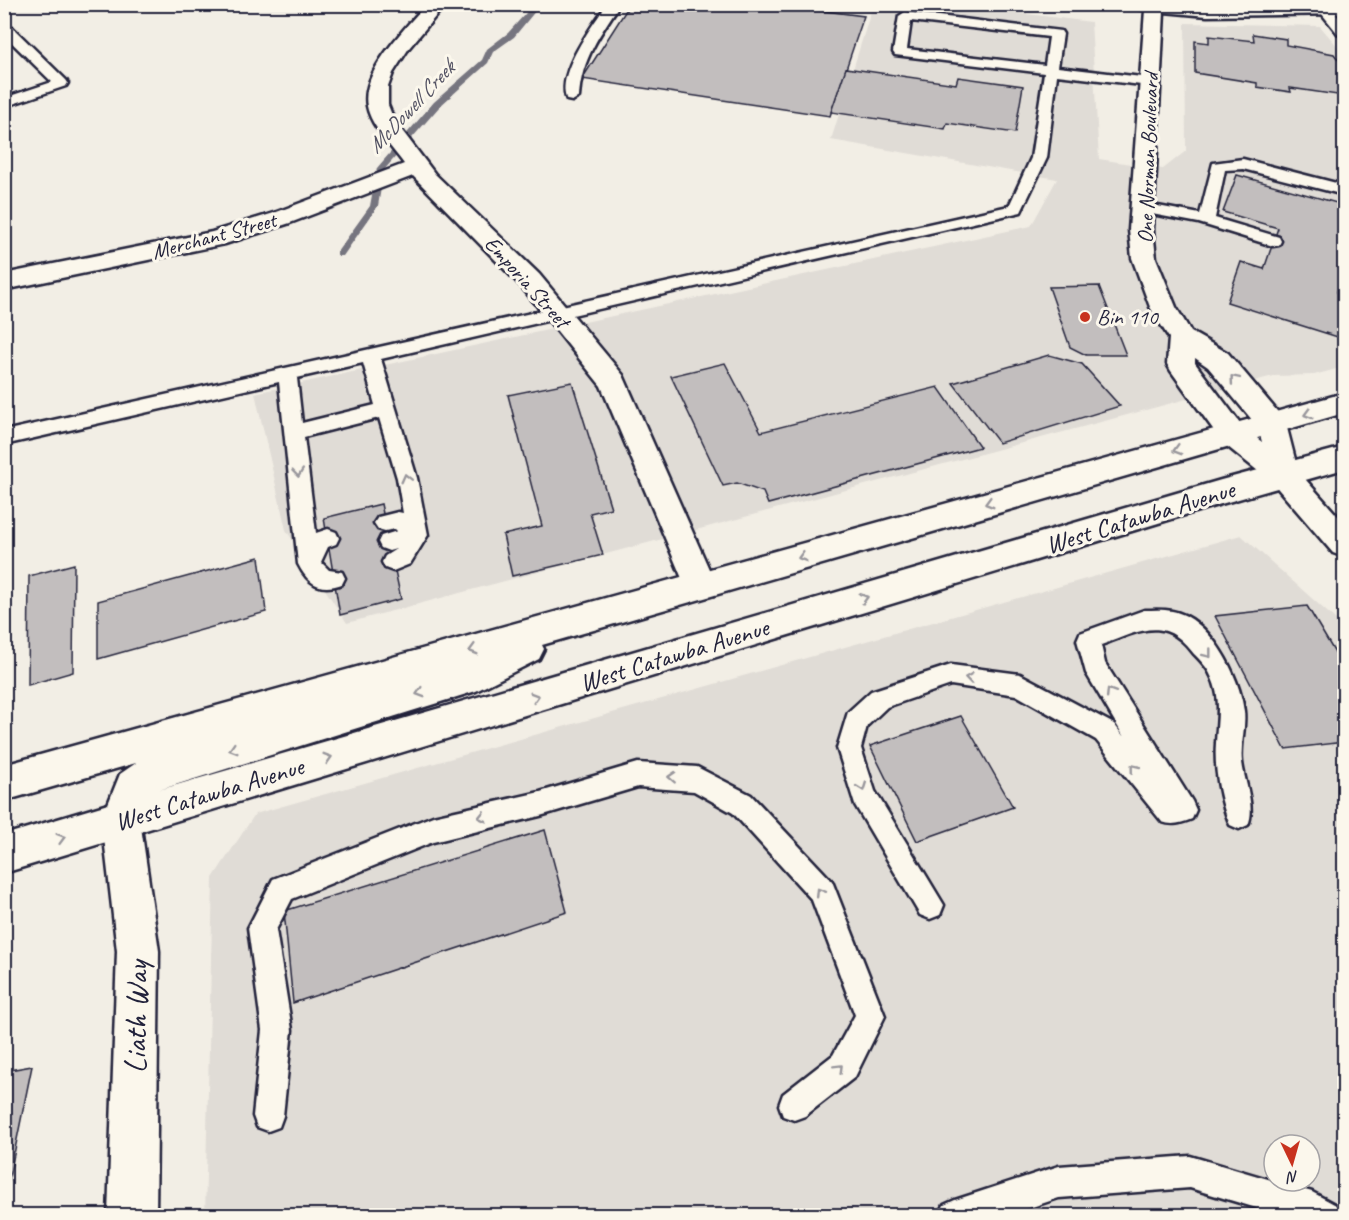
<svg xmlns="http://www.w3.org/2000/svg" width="1349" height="1220" font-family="Caveat,sans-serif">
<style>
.built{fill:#e0dcd6;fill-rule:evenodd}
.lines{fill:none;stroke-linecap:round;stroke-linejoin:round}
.stream{fill:#76747f;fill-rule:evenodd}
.building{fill:#c2bebe;stroke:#22223b;stroke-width:1.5}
.service-casing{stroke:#22223b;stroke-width:5}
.minor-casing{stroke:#22223b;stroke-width:5}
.tertiary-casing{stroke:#22223b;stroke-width:5}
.secondary-casing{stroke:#22223b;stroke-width:5}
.service{fill:#fbf7ec;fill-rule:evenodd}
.minor{fill:#fbf7ec;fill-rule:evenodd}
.tertiary{fill:#fbf7ec;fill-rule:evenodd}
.secondary{fill:#fbf7ec;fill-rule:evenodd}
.oneway{stroke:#99979c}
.poi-dot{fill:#c8321e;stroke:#fbf7ec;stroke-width:2}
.labels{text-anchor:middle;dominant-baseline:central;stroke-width:6;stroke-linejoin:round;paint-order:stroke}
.far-water-label{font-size:22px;font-style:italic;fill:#535263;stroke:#fbf7ec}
.far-street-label{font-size:22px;fill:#22223b;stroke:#fbf7ec}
.far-poi-label{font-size:22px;fill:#22223b;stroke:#fbf7ec;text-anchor:start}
.street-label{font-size:26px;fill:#22223b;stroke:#fbf7ec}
.near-street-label{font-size:32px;fill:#22223b;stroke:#fbf7ec}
</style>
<rect width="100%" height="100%" fill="#f2eee5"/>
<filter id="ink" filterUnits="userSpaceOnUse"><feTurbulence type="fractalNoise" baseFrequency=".0167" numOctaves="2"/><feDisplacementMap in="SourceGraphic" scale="12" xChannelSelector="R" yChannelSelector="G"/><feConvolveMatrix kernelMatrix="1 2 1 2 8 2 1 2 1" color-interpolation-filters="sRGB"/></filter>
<g filter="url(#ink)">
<g class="built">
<polygon points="873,5 956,5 1091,22 1099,159 1163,169 1186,151 1185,23 1320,26 1344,54 1344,367 1314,375 1273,376 347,623 286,530 255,393 1031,226 1057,179 831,140"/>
<path d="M1241,535L1344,627V1156L1332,1215L205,1216L213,878L255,814ZM1274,1145H1310V1181H1274Z"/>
</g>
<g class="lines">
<polygon class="stream" points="534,4 541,4 514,37 493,52 488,63 440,106 384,170 378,206 343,256 337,256 337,252 370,206 377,168 434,102 482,60 487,49 508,33"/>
</g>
<g class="building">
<polygon points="630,4 795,4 794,7 864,16 830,116 582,79"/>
<polygon points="1253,34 1286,39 1286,45 1334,54 1344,67 1344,96 1290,88 1291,92 1257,87 1257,83 1195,73 1195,41 1209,43 1209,36 1254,41"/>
<polygon points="846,68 956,84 958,77 1023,86 1015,133 947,123 945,129 831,112"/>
<polygon points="1237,175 1344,205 1344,263 1337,292 1344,295 1344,339 1227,302 1241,262 1264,269 1278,228 1223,212"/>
<polygon points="1099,286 1126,355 1086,355 1070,347 1049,287"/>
<polygon points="1049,355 1082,364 1120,406 999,443 953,383"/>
<polygon points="725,363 761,432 938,387 980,447 768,504 763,492 737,483 723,486 671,376"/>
<polygon points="572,382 611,508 590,513 603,555 512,576 503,535 542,526 508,395"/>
<polygon points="381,504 401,599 340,615 324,518"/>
<polygon points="259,557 266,612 98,659 98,601"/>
<polygon points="74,564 73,672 28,685 29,576"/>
<polygon points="1307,606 1344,668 1344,742 1285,749 1215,616"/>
<polygon points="961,716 1013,807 917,841 870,746"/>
<polygon points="545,830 567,912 293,1003 284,911"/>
<polygon points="32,1066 4,1203 4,1071"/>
</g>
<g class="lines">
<g class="service-casing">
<g id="service">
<polygon points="75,4 88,4 88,5 82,9"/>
<path d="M607,4H620C600,34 581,60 579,97L572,101L567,100C555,74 593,25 607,4Z"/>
<polygon points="1324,5 1329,6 1344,24 1344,36 1339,35 1318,9"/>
<path d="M905,12L1061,31L1063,34L1058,67L1150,78L1157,82L1150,86L1057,75L1047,158L1021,212L381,359L417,478L428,535L410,564L393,571L385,568L382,562L385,556L396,549L389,551L381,548L378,542L381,536L397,531L395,529L385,531L378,529L374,523L378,517L398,512L403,513L397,478L379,418L304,437L316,533L328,529L336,532L339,538L336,544L328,547L321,562L329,570L342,572L345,578L342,584C320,592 308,584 298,564L279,382L4,445V431L1009,206L1031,158L1044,73L895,55L893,52L899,16ZM911,21L1049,37L1045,65L907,49ZM363,363L375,405L302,423L297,378Z"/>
<polygon points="4,23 9,24 66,80 68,83 66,86 4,107 4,98 52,82 4,35"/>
<polygon points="1243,159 1344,185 1344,195 1243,169 1225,170 1215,218 1279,237 1281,241 1279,245 1273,246 1199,223 1136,211 1134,208 1142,203 1200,214 1213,163"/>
<path d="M1144,610C1153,610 1163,609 1172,611C1210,618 1240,676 1244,711C1246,727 1240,745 1242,762C1244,781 1256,807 1248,825L1239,829L1230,825C1220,801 1214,769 1216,743C1217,720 1222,698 1211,676C1208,668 1200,660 1194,654C1164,614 1141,631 1101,645L1105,663L1192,801L1196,810L1192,819C1181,823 1173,826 1162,822L1096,740L1016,695L951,685L887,707L867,726L861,748L875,791L944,905L940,915L930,919L920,915L855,805L837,748L848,712L871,691L951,665L1020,674L1114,724L1124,737L1086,673L1077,640L1080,633Z"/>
<polygon points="638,763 697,767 751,795 832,881 885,1016 855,1077 805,1116 794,1120 783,1116 779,1105 783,1094 833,1055 855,1015 812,900 733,813 694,791 638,787 540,816 433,842 292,899 276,930 292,1030 283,1116 279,1127 268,1131 257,1127 253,1116 262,1030 248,928 273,879 433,816 540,792"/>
<polygon points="1190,1156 1312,1192 1336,1205 1341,1216 1283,1216 1190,1188 1059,1198 1005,1216 939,1216 944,1205 955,1200 1059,1166"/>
</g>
</g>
<g class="minor-casing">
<g id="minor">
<path d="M426,4H446L409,48L393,73L388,87V105L394,120L435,174L539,274L623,375L716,585L711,595L700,598L689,595L601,386L521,286L413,176L290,223L225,244L4,290V274L212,232L274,213L404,164C392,147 371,127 367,106C360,72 406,28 426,4Z"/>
<polygon points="121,801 134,807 140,820 159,951 156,1216 108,1216 117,951 102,820 108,807"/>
</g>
</g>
<g class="tertiary-casing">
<path id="tertiary" d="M1134,4H1344V14L1207,16L1164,12L1153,230L1156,258L1176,307L1191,332L1228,353L1282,417L1286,424L1298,471L1344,523V557L1333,553L1273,483L1223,443L1171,371L1167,364L1169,338L1150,307L1132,258L1129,230L1145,10L1136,8ZM1195,358L1208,367L1258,427L1262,442L1243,427L1195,363Z"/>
</g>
<g class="secondary-casing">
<polygon id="secondary" points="1344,393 1344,413 542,645 544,649 539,659 476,691 159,790 1221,480 1344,447 1344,469 1221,504 4,873 4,835 108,804 120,774 136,763 4,801 4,765"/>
</g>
<use href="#service" class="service"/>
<use href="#minor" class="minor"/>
<use href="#tertiary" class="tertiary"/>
<use href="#secondary" class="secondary"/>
</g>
<defs><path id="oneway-chevron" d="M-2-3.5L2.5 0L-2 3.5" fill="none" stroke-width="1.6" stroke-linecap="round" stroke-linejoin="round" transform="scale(1.5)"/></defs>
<g class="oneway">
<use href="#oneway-chevron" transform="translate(1234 379) rotate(-130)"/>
<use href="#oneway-chevron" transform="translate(1308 414) rotate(164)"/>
<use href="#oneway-chevron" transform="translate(1177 450) rotate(164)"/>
<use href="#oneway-chevron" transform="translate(298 473) rotate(84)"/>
<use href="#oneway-chevron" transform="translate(406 478) rotate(-104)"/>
<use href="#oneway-chevron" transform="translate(989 503) rotate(164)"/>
<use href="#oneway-chevron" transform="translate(802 557) rotate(164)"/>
<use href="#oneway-chevron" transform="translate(864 598) rotate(-16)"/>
<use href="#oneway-chevron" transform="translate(473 650) rotate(164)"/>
<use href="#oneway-chevron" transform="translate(1208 654) rotate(52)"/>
<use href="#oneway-chevron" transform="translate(969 678) rotate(-172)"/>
<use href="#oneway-chevron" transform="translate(1110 692) rotate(-122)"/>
<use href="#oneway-chevron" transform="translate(420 693) rotate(163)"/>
<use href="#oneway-chevron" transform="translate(535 697) rotate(-17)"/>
<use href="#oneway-chevron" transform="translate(233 749) rotate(163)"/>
<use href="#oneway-chevron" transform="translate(328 758) rotate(-17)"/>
<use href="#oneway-chevron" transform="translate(1134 768) rotate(-129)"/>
<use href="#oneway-chevron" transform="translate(672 777) rotate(-177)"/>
<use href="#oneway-chevron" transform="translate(862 787) rotate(70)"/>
<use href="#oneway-chevron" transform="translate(482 817) rotate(167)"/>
<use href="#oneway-chevron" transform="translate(61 838) rotate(-16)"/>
<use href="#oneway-chevron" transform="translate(820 892) rotate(-122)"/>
<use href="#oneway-chevron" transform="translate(839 1068) rotate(-45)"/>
</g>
</g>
<circle class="poi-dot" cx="1085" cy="317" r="6"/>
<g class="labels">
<g class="far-water-label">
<text transform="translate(411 107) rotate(-47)">McDowell Creek</text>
</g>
<g class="far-street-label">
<text transform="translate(1148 158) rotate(-88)">One Norman Boulevard</text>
<text transform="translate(214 236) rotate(-15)">Merchant Street</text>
<text transform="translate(527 282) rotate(48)">Emporia Street</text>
</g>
<g class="far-poi-label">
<text x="1097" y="317">Bin 110</text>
</g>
<g class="street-label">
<text transform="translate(1140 517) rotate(-17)">West Catawba Avenue</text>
<text transform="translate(674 655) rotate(-17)">West Catawba Avenue</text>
<text transform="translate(209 794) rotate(-17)">West Catawba Avenue</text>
</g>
<g class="near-street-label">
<text transform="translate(136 1017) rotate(-89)">Liath Way</text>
</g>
</g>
<rect width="1349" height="1220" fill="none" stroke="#fbf7ec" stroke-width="24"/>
<rect x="12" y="12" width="1325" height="1196" fill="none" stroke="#22223b" stroke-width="2" filter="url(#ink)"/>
<g transform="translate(1292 1163) rotate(175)"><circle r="28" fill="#fbf7ec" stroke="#a4a2a5" stroke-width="1.5"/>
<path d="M0-4.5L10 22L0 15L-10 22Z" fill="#c8321e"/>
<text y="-9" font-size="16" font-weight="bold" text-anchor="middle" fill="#22223b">N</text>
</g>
</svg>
